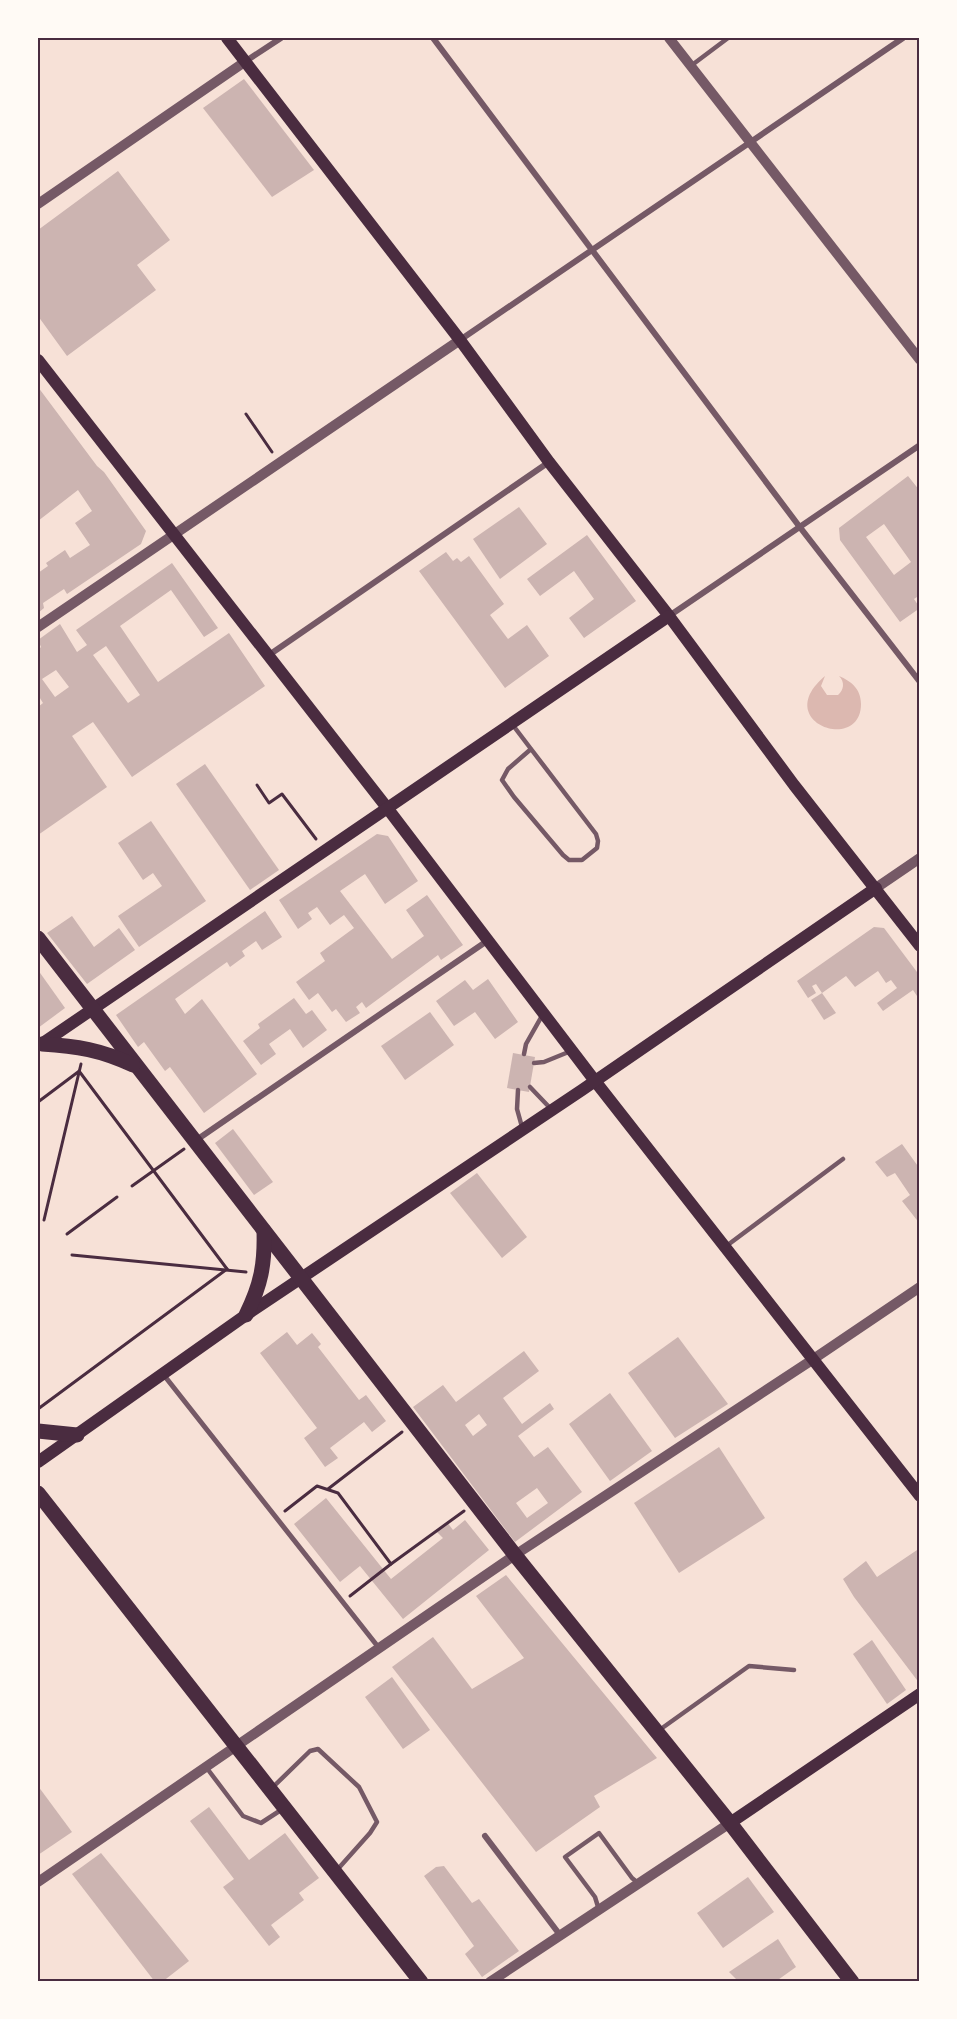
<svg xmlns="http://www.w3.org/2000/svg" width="957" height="2019" font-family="'Nunito Sans',sans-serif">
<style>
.water{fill:#dcb8b0}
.building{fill:#ccb4b1;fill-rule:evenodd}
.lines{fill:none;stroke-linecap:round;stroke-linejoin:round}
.path{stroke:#4a2c40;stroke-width:3}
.service{stroke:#755966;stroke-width:4.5}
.pedestrian{stroke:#755966;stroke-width:5}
.minor{stroke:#755966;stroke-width:6}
.tertiary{stroke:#755966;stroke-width:10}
.secondary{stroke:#4a2c40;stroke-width:12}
.primary{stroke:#4a2c40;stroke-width:15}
.neatline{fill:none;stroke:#4a2c40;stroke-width:2}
</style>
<rect width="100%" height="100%" fill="#f7e1d7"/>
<path class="water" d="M825,676L821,686L827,695H838C844,690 845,682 839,676C851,681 861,689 861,704C861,754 770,722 825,676Z"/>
<g class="building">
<polygon points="244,79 314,170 272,197 203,108"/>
<polygon points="118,171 170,240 137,265 156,290 67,356 38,316 38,230"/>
<polygon points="38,387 97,466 104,472 146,531 141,544 67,594 64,589 43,603 44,608 38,613 38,573 48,566 46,563 65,550 70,558 90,545 75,523 92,511 78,490 38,521"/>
<path d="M908,476L920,491V595L914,599L920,608L900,622L840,540L839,528ZM884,524L911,562L894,575L866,537Z"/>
<polygon points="519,507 547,544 500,579 473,539"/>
<polygon points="587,535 636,601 584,638 569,618 594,599 574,571 540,596 527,579"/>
<polygon points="446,552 453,561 457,558 461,562 469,556 504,604 490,615 508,639 527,625 549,656 505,688 419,571"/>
<path d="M172,563L218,628L204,637L171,590L120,626L158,682L229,633L265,686L132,777L93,722L72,736L107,787L38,835V707L43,703L38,695V650L41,647L38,640L60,624L77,652L87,645L76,630ZM106,646L140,695L128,703L93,655ZM56,670L69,687L55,697L42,679Z"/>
<polygon points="205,764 279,870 250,890 176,784"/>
<polygon points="151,821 206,901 139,947 118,916 162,886 153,873 143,880 118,843"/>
<polygon points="377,834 388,836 418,881 385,904 365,874 340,891 392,959 424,936 406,910 427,895 463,945 441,960 438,955 366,1008 362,1002 356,1007 360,1013 346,1022 336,1009 332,1012 318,993 309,1000 296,982 325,961 320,953 354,928 344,915 330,925 317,907 308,913 312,919 298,929 279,900"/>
<polygon points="265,911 282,937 262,950 256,941 242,951 245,956 230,967 227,962 175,999 185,1014 202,999 257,1074 204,1113 170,1067 165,1071 144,1042 138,1047 116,1015"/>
<polygon points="72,916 94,947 119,928 135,950 87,984 47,933"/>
<polygon points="874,927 884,928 920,976 920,994 917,996 913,990 883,1011 877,1003 897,988 891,980 886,983 878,971 855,987 846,976 822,993 816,984 812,986 816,993 808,998 797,981"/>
<polygon points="38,970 65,1008 38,1028"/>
<polygon points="488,979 518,1022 495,1039 475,1012 454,1026 436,1001 465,980 473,990"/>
<polygon points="822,993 836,1013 824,1020 811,1000"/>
<polygon points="294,998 306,1014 312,1010 327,1030 303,1048 290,1029 269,1044 276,1054 261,1065 243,1041 260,1028 258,1024"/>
<polygon points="430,1012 454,1045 405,1080 381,1046"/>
<polygon points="513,1053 535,1057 529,1092 507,1088"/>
<polygon points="233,1129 273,1182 254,1195 215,1143"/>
<polygon points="902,1144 920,1169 920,1224 902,1201 910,1195 895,1173 887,1177 875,1162"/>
<polygon points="477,1173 527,1237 502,1258 450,1193"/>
<polygon points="287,1332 297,1345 312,1333 321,1344 318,1347 359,1400 366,1395 386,1421 372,1432 364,1422 330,1448 338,1458 325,1467 304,1438 317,1428 260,1353"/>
<polygon points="678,1337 728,1404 675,1438 628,1373"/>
<path d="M524,1351L539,1371L503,1398L522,1424L550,1403L554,1409L518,1436L534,1457L548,1447L582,1492L515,1542L413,1407L443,1385L456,1402ZM479,1414L487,1425L473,1436L465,1425ZM537,1488L548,1503L527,1518L516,1503Z"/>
<polygon points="610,1393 652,1451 610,1481 569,1424"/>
<polygon points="719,1447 765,1518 679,1573 634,1503"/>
<polygon points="326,1498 391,1579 443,1538 436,1531 447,1522 453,1530 465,1520 489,1550 403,1619 360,1566 340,1582 294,1524"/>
<polygon points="920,1548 920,1684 854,1597 843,1579 866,1561 877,1577"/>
<polygon points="506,1575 657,1758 594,1796 600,1807 536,1852 392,1667 433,1637 472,1689 524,1658 476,1596"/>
<polygon points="872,1640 906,1690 887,1704 853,1654"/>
<polygon points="392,1677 430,1730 403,1749 365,1697"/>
<polygon points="38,1786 72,1832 38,1855"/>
<polygon points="209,1807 249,1860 285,1833 319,1878 299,1893 304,1900 271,1925 280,1937 269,1946 223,1887 234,1879 190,1821"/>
<polygon points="101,1853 189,1961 162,1982 155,1982 72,1874"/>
<polygon points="444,1866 472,1903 479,1899 519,1951 482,1977 465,1954 474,1946 424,1876 436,1867"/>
<polygon points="748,1877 774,1912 723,1948 697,1913"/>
<polygon points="778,1939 796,1967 775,1982 739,1982 729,1972"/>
</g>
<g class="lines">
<g class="path">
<polyline points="246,414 272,452"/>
<polyline points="257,785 269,803 282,794 316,839"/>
<polyline points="79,1071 227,1269"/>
<polyline points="38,1102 78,1072"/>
<polyline points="132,1186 184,1149"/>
<polyline points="44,1220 81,1064"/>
<polyline points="67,1234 117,1197"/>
<polyline points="72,1255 246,1272"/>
<polyline points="38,1409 227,1269"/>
<polyline points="328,1489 402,1432"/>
<polyline points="285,1511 317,1486 338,1493 391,1564 464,1511"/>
<polyline points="350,1596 391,1564"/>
</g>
<g class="service">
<polyline points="692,65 728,38"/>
<polyline points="512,724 531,749 596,834 598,841 597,848 582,860 569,860 563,855 514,797 502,780 508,769 531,749"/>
<polyline points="524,1054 526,1044 543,1014"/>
<polyline points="534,1063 544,1062 571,1051"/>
<polyline points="530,1087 551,1109"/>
<polyline points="518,1090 517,1109 522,1127"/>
<polyline points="725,1247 843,1159"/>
<polyline points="658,1731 749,1666 794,1670"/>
<polyline points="206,1767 243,1816 261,1823 281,1810"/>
<polyline points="272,1788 310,1751 318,1749 359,1787 377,1822 370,1833 337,1870"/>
<polyline points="599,1910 595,1897 565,1857 599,1833 632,1878 638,1883"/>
</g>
<polyline class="pedestrian" points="163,1374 379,1648"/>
<g class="minor">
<polyline points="433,38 799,526 920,682"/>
<polyline points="246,61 281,38"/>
<polyline points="460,340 903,38"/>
<polyline points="669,616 920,445"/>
<polyline points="269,655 549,462"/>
<polyline points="195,1141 487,941"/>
<polyline points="485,1836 560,1935"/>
</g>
<g class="tertiary">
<polyline points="669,38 920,360"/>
<polyline points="38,204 246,61"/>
<polyline points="38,627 460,340"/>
<polyline points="876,888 920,858"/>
<polyline points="38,1882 515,1555 812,1360 920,1287"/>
<polyline points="490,1982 730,1823"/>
</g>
<g class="secondary">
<polyline points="227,38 460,340 549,462 669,616 794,785 920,946"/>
<polyline points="38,360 388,809 595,1081 920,1496"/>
<polyline points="40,1045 669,616"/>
<polyline points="38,1462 246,1315 582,1090 876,888"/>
<polyline points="730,1823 920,1694"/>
</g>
<g class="primary">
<polyline points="38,938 515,1555 730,1823 852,1982"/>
<path d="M42,1044C77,1046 101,1050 133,1065"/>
<path d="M246,1315C261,1285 265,1264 264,1231"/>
<polyline points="38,1431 77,1435"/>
<polyline points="38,1493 421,1982"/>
</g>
</g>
<rect width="957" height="2019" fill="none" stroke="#fffaf5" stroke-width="78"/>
<rect x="39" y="39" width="879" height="1941" class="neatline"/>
</svg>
